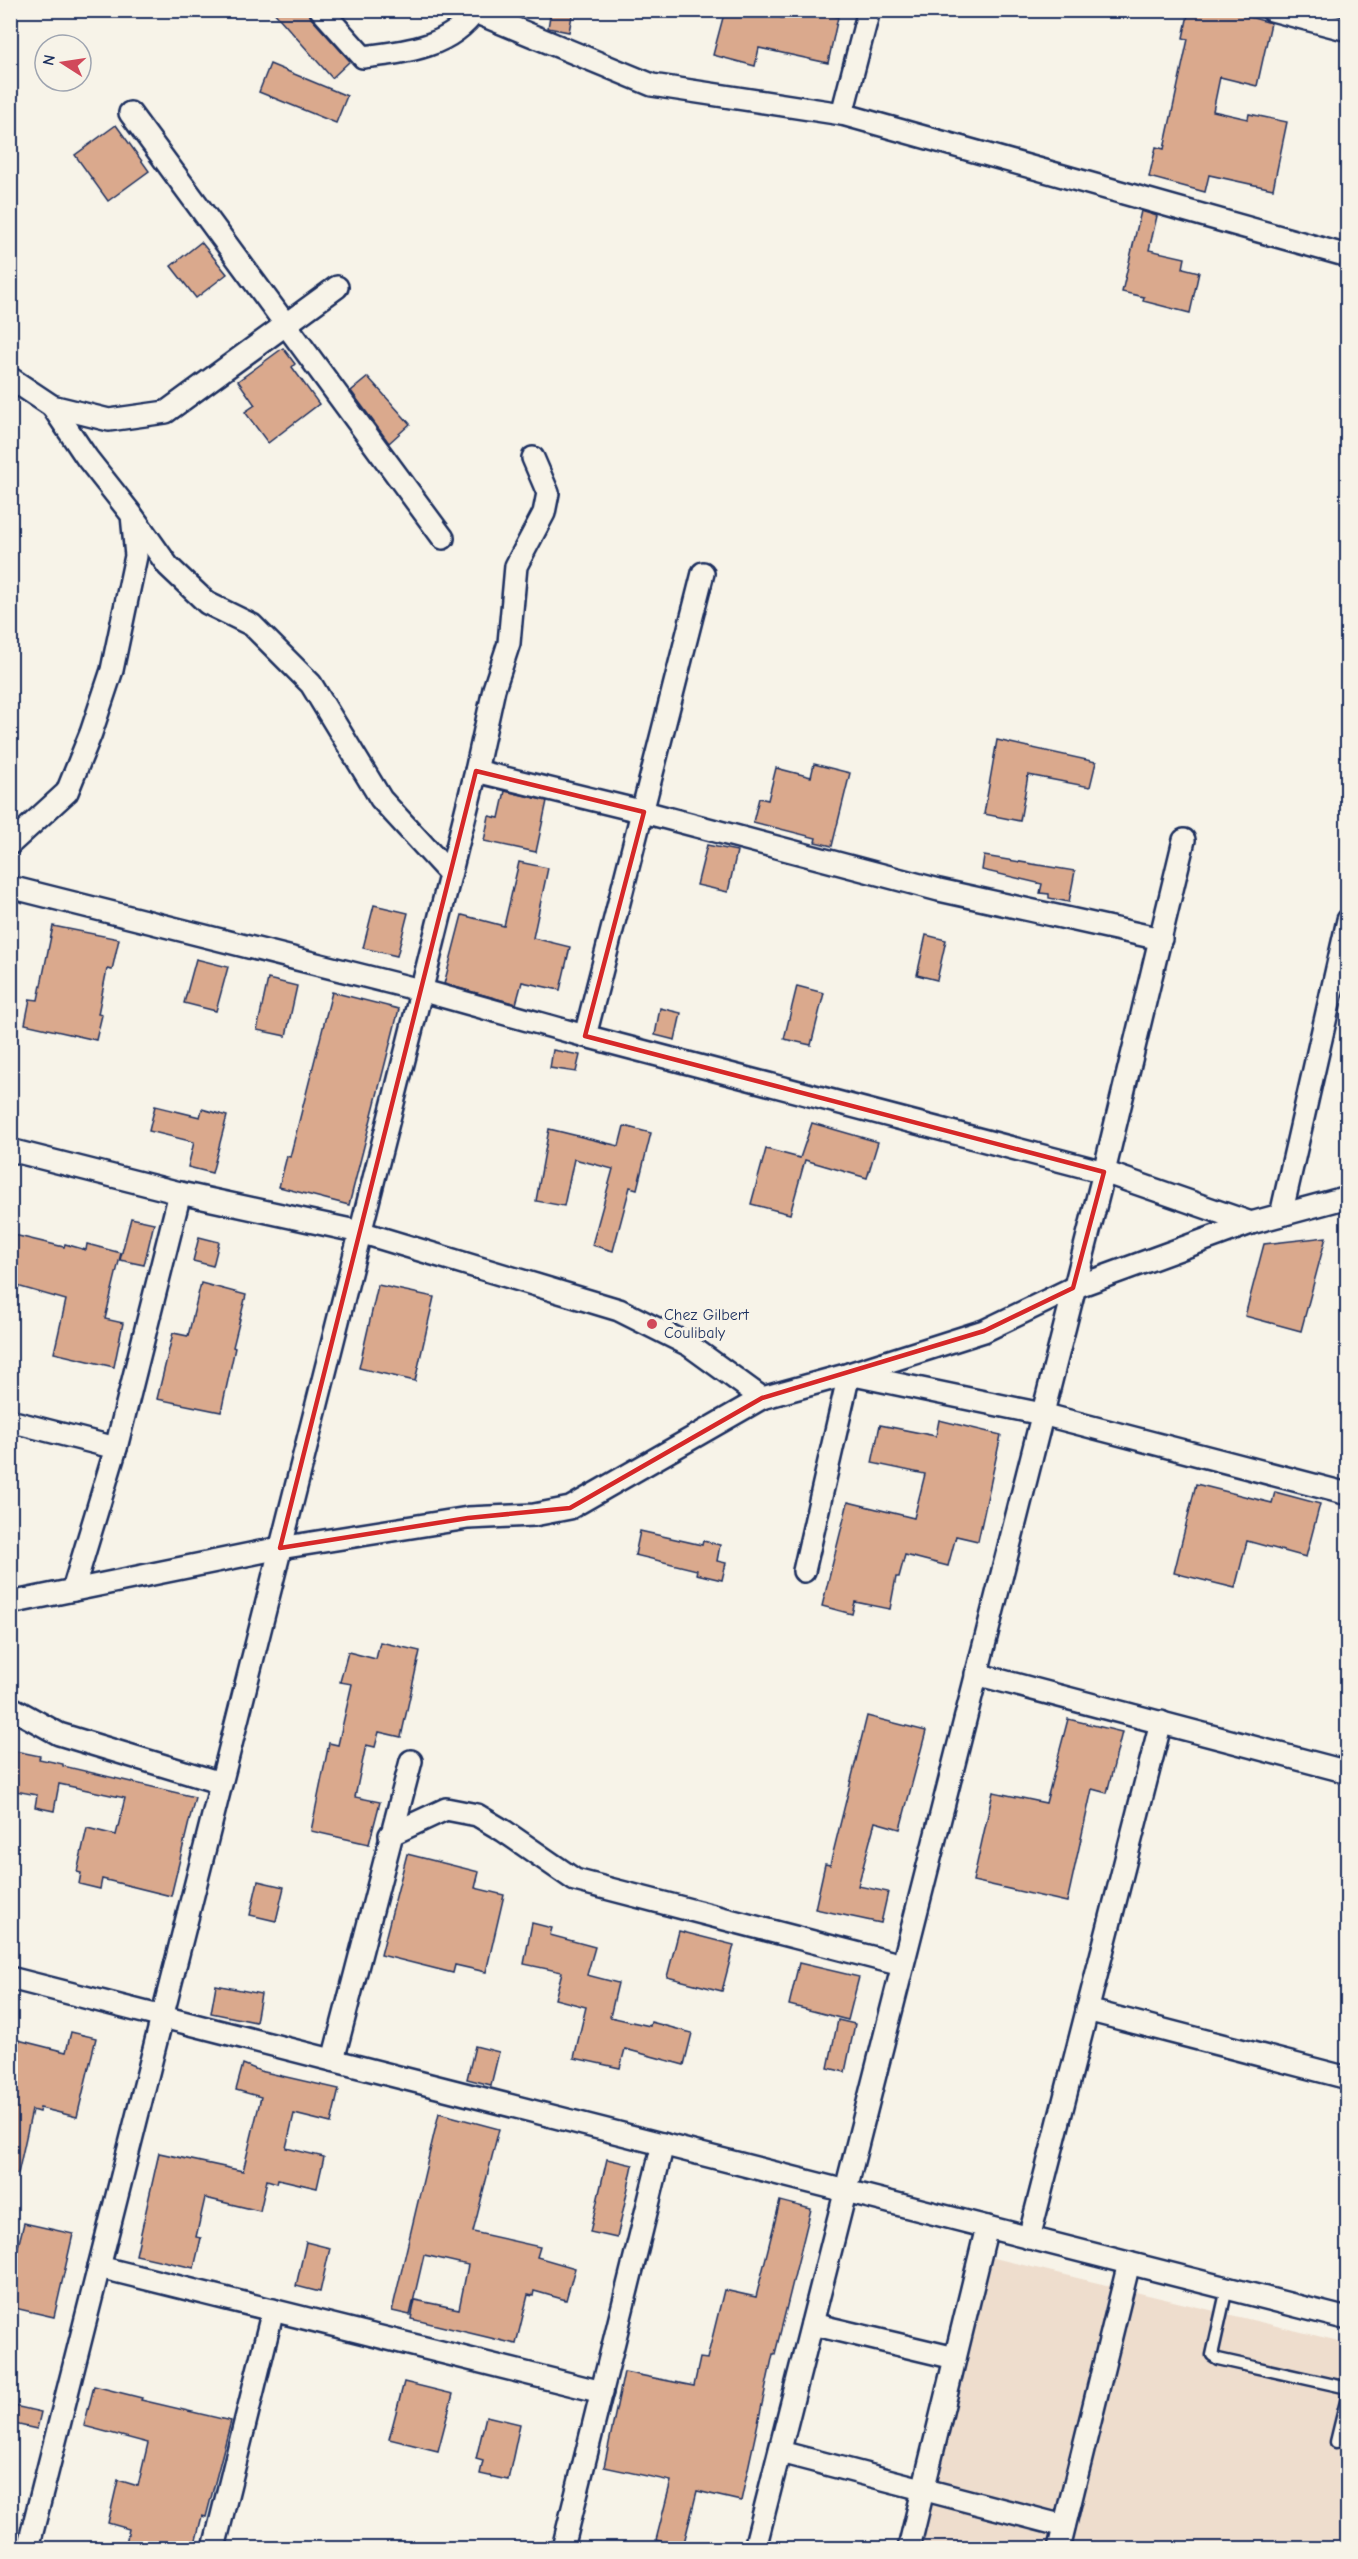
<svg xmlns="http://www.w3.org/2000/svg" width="1358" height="2559" font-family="'Comic Neue',sans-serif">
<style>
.built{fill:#eeddcd}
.building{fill:#daa98d;stroke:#1b2f5e;stroke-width:1.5}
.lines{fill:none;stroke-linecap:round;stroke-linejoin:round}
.lane-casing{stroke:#1b2f5e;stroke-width:15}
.street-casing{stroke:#1b2f5e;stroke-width:26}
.lane{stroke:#f7f3e8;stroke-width:10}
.street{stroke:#f7f3e8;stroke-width:21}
.marked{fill:none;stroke:#d62828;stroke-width:4.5;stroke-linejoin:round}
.poi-dot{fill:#d1495b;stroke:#f7f3e8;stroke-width:2}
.labels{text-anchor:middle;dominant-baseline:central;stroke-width:6;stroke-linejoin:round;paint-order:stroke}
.poi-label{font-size:16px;fill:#1b2f5e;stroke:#f7f3e8;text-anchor:start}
</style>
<rect width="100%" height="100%" fill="#f7f3e8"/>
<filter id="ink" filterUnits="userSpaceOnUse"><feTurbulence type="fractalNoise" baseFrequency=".0167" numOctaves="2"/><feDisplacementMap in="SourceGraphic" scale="12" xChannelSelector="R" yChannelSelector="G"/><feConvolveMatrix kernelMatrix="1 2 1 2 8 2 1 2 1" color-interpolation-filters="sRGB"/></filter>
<g filter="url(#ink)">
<polygon class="built" points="990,2257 1347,2343 1347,2548 917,2548"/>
<g class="building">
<polygon points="272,10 308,10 311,18 350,61 332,78"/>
<polygon points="551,10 573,10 569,32 548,28"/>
<polygon points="725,10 755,10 782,18 784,10 809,10 838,17 828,63 759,48 755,66 713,55"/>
<polygon points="1189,10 1225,10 1271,23 1257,86 1220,77 1213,111 1248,119 1249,114 1287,122 1273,189 1209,175 1205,192 1149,177 1156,147 1164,149 1188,39 1183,38"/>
<polygon points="270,64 347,96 336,123 259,92"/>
<polygon points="116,125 149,171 108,201 75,155"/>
<polygon points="1141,211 1157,216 1149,250 1185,258 1183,268 1199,272 1190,313 1143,301 1144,297 1122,292"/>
<polygon points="201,242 227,274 196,298 171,266"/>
<polygon points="283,348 295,364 292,367 319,404 268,443 245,412 255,405 238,381"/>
<polygon points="368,377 410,424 389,443 351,391"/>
<polygon points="997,740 1096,762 1090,787 1028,775 1020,821 984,814"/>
<polygon points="814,764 850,773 832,846 815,842 816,838 753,822 759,798 768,800 776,768 811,777"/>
<polygon points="505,791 547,801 536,852 484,841 489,816 499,818"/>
<polygon points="707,845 737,851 728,892 697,885"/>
<polygon points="984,856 1075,871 1069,902 1049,898 1049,894 1040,893 1042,884 982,870"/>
<polygon points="519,862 548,868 533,938 570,947 560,990 522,982 516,1004 444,984 462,915 504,926"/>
<polygon points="374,905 408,913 397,956 363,948"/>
<polygon points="53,926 119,939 112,970 107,969 98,1014 102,1015 96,1040 25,1024 30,999 38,1000"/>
<polygon points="926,935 946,940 937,980 917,975"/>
<polygon points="196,959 228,967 216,1011 184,1003"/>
<polygon points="268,979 297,986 286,1036 257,1030"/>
<polygon points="797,986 824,993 811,1045 784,1039"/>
<polygon points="332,992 399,1009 349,1205 279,1187 287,1156 290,1157"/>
<polygon points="660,1008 681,1013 675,1040 655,1035"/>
<polygon points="553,1050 580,1055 576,1072 550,1068"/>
<polygon points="155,1106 200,1117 202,1109 227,1116 212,1173 188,1167 194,1142 149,1131"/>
<polygon points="812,1123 878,1142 867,1178 805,1160 790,1214 751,1204 766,1149 800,1158"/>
<polygon points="624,1126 651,1133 637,1189 630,1187 613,1251 592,1245 613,1169 574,1159 564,1206 536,1201 549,1129 619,1146"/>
<polygon points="131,1218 154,1223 144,1265 120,1260"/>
<polygon points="10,1234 64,1247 65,1244 86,1250 87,1244 121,1253 105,1319 123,1323 114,1367 54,1353 66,1300 10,1284"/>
<polygon points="199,1237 219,1242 213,1266 193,1261"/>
<polygon points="1326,1237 1301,1331 1245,1316 1264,1244"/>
<polygon points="201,1283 246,1295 233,1347 235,1348 221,1412 157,1399 173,1333 188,1336"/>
<polygon points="378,1285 434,1297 415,1381 359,1368"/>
<polygon points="939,1420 1001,1435 978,1541 956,1536 948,1566 905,1555 899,1577 896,1577 890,1609 855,1602 852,1614 822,1606 848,1502 914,1518 925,1474 872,1463 880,1425 936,1436"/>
<polygon points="1196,1484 1272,1503 1275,1492 1320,1504 1306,1557 1247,1541 1235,1588 1174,1573"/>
<polygon points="640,1531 702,1545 703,1541 720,1545 717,1561 726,1563 722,1580 696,1574 697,1570 635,1555"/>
<polygon points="380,1642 420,1651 401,1737 379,1732 375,1747 366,1745 355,1797 380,1802 369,1844 311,1831 329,1743 338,1745 352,1684 340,1682 348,1652 376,1659"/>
<polygon points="867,1716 926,1731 900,1829 875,1822 858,1886 888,1892 881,1923 815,1909 825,1864 830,1865"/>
<polygon points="1068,1719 1122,1732 1107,1793 1092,1789 1067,1902 973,1881 993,1792 1046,1803"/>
<polygon points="10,1750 40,1756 39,1759 63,1764 63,1766 195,1797 171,1896 102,1879 100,1889 79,1884 81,1873 77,1872 87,1828 116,1835 125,1798 59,1784 54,1811 35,1807 37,1795 10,1790"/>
<polygon points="407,1854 479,1872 475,1888 504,1895 486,1972 455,1965 453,1973 381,1955"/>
<polygon points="258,1881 284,1887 276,1921 250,1915"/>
<polygon points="532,1923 552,1928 550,1935 595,1947 587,1975 618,1983 610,2017 650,2026 651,2022 692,2033 684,2065 625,2049 620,2068 574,2058 586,2007 555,1999 562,1972 524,1964"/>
<polygon points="679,1931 734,1945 722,1991 667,1977"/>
<polygon points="799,1963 859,1977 848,2020 789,2005"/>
<polygon points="216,1985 261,1994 256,2022 211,2013"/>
<polygon points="838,2020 855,2024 845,2072 828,2068"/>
<polygon points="71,2032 96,2038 77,2117 40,2108 39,2112 32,2110 18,2174 10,2173 10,2072 18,2040 66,2052"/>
<polygon points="475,2046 499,2052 491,2085 467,2079"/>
<polygon points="243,2064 260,2071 339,2089 331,2123 294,2114 286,2148 324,2157 317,2188 278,2179 277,2183 267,2180 260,2211 205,2198 196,2237 201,2238 194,2268 136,2255 159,2153 243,2171 261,2097 236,2090"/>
<polygon points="439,2113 499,2129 473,2232 540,2247 537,2257 575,2268 566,2300 534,2291 533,2296 528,2295 516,2344 411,2319 415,2300 459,2309 468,2265 424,2255 410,2315 392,2311"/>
<polygon points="607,2159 633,2165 617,2238 590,2232"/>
<polygon points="780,2201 811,2209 775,2354 773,2354 741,2501 697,2491 683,2547 656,2540 671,2481 604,2467 624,2372 694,2386 700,2358 707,2359 724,2290 756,2297"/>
<polygon points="24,2223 73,2234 54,2317 10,2307 10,2278"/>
<polygon points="306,2242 330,2248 320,2292 296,2286"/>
<polygon points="404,2382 453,2394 438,2451 389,2439"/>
<polygon points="94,2386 142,2398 141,2400 231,2421 206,2517 202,2516 194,2548 125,2548 129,2529 108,2523 118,2480 138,2486 148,2443 84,2426"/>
<polygon points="10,2405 41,2412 37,2429 10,2423"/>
<polygon points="486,2416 520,2424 508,2480 480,2474 483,2461 476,2459"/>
</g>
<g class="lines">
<g class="lane-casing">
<g id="lane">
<polyline points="1227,2288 1212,2355 1218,2359 1348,2388"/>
<polyline points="1336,2442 1348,2393"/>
</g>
</g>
<g class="street-casing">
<g id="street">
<path d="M321,10L363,57C405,52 450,48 476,10"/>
<polyline points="1272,10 1348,30"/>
<polyline points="475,12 652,85 842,114 1348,256"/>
<polyline points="130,113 443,538"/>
<polyline points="842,114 869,10"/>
<polyline points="10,378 52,406 109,420 166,412 337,287"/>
<polyline points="134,518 168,566 207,603 252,625 311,684 381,799 450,874"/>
<polyline points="476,771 644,812 939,890 1161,939"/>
<polyline points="10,844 67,792 91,733 112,670 136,556 132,515 87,458 52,406"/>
<polyline points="10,887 420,990 585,1036 1104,1172 1251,1223"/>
<polyline points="585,1036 703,573"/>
<polyline points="10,1150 180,1193 360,1232 619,1310 689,1345 762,1398"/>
<polyline points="1281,1215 1348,920"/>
<polyline points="10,1421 116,1448"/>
<polyline points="804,1571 849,1374 1042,1414 1348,1494"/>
<polyline points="73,1590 116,1448 180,1193"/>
<polyline points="10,1603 280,1548 468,1518 534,1515 570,1508 762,1398 849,1374 984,1331 1073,1288 1251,1223 1348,1197"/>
<polyline points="976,1674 1348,1772"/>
<polyline points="10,1707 59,1734 221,1783"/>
<polyline points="390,1835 446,1809 477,1815 504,1831 575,1880 902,1965"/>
<polyline points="10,1978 1348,2319"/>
<polyline points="1087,2010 1348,2078"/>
<polyline points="333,2060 411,1761"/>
<polyline points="1029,2238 1161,1722"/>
<polyline points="99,2267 602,2392"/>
<polyline points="812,2324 955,2358"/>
<polyline points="780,2452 1064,2526"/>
<polyline points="28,2548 417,1008 476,771 494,689 509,643 516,566 544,513 548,493 533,458"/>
<polyline points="214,2548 273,2310"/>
<polyline points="563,2548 663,2144"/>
<polyline points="755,2548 1104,1172 1184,840"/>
<polyline points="909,2548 987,2227"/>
<polyline points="1059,2548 1129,2263"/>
</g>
</g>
<use href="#lane" class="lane"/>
<use href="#street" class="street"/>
</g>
</g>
<path class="marked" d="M476,771L644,812L585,1036L1104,1172L1073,1288L984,1331L762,1398L570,1508L468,1518L280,1548Z"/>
<circle class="poi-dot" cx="652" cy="1324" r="6"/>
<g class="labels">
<g class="poi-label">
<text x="664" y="1315">Chez Gilbert<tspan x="664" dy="18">Coulibaly</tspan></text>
</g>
</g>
<rect width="1358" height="2559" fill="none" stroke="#f7f3e8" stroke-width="36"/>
<rect x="18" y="18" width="1322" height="2523" fill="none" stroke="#1b2f5e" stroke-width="2" filter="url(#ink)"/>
<g transform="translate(63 63) rotate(282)"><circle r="28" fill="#f7f3e8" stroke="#9fa5b1" stroke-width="1.5"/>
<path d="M0-4.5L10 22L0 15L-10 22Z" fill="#d1495b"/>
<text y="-9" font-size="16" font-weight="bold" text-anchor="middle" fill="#1b2f5e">N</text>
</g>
</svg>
